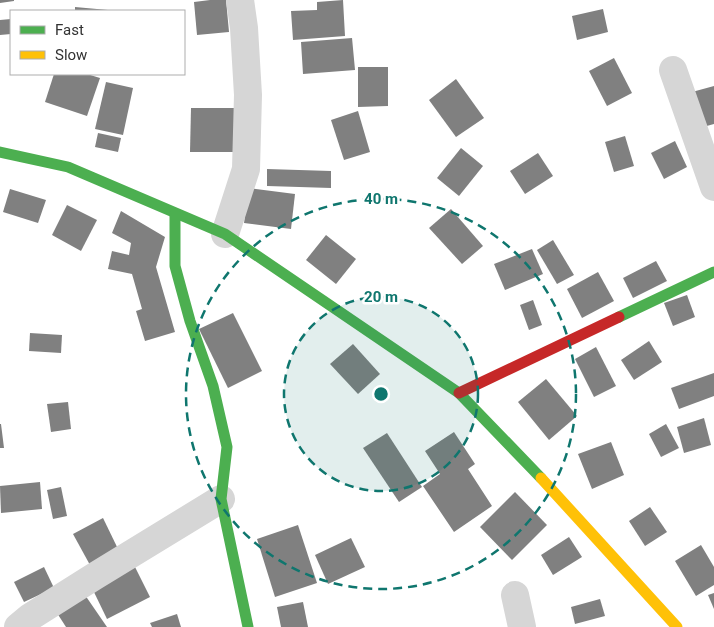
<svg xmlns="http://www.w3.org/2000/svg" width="714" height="627" font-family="Roboto,sans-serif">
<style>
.building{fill:#808080}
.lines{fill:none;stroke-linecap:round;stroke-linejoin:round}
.street{stroke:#d6d6d6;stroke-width:28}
.fast{stroke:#4caf50;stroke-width:11}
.slow{stroke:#ffc107;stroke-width:11}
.jam{stroke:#c62828;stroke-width:11}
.ring{fill:none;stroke:#0f766e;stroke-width:2.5;stroke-dasharray:9 6}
.centre{fill:#0f766e;stroke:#fff;stroke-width:2.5}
.ring-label{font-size:15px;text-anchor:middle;font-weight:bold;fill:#0f766e;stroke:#fff;stroke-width:5;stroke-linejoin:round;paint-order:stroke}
</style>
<rect width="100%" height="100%" fill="#fff"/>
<g class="building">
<polygon points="0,0 14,0 14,1 0,3"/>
<polygon points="210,0 226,0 229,32 197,35 194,2"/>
<polygon points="343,0 345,36 293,40 291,11 317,10 317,2"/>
<polygon points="75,7 108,10 108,11 75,11"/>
<polygon points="603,9 608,32 577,40 572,16"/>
<polygon points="11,19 11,34 0,35 0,20"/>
<polygon points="352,38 355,70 303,74 301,42"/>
<polygon points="614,58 632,93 607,106 589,71"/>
<polygon points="358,67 388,67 388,106 358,107"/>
<polygon points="54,74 87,74 100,78 87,116 45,102"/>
<polygon points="456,79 484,118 456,137 429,100"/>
<polygon points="106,82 133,88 123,135 95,129"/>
<polygon points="714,86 714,124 703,127 692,92"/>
<polygon points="191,108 235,108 234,152 190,152"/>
<polygon points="358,111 370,152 344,160 331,120"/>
<polygon points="98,133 121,138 118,152 95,147"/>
<polygon points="625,136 634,166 614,172 605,142"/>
<polygon points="675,141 687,167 664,179 651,153"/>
<polygon points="461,148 483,166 459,196 437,178"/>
<polygon points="538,153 553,176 525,194 510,171"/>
<polygon points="267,169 331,171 331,188 267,186"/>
<polygon points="249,188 295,194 291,229 244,223"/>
<polygon points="10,189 46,200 38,223 3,212"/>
<polygon points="67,205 97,220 81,251 52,235"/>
<polygon points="451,209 483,246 462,264 429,228"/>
<polygon points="121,211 165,237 156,267 175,332 145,341 136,311 142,309 132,274 108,269 112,251 129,255 131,243 112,233"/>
<polygon points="326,235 356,259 336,284 306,260"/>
<polygon points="553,240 574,275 557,284 537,250"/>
<polygon points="532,249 543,274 505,290 494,264"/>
<polygon points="656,261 667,281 633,298 623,278"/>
<polygon points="598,272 614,301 582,318 567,289"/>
<polygon points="687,295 695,317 673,326 664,303"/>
<polygon points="533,300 542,325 529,330 520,305"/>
<polygon points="233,313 262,371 228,388 199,329"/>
<polygon points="30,333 62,335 61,353 29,351"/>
<polygon points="649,341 662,362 634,380 621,360"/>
<polygon points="353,344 380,374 358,394 330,364"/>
<polygon points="596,347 616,386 594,397 575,359"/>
<polygon points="714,373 714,396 679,409 671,388"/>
<polygon points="546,379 577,416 549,440 518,402"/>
<polygon points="68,402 71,429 51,432 47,404"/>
<polygon points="704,418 711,445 684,453 677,427"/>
<polygon points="0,424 1,424 4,448 0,448"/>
<polygon points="666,424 679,448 661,457 649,434"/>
<polygon points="454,432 475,464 468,469 492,506 454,532 423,486 440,474 425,451"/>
<polygon points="387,433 422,487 399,502 363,448"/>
<polygon points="611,442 624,475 592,489 578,454"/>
<polygon points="40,482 42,509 1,513 0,486"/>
<polygon points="61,487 67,516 53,519 47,490"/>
<polygon points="515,492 547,525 512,560 480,527"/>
<polygon points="650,507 667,532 645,546 629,521"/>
<polygon points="103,518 119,551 90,565 73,534"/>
<polygon points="298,525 317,583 275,597 257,539"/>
<polygon points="569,537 582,557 553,575 541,555"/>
<polygon points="351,538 365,567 328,584 315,555"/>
<polygon points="701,545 714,567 714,585 696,596 675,561"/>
<polygon points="44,567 54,588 24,602 14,582"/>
<polygon points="135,567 150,597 107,619 92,588"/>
<polygon points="714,593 714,609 708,595"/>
<polygon points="85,595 107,627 66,627 57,613"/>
<polygon points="600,599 605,616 575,624 571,607"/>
<polygon points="303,602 308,627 281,627 277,607"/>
<polygon points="177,614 181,627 152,627 150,623"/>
</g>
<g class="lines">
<g class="street">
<polyline points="673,70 714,187"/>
<polyline points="225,234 246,169 248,95 244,28 240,0"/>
<polyline points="515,595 522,627"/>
<polyline points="18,627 30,617 95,576 221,499"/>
</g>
<g class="fast">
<polyline points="0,152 68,167 225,234 459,393 541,478"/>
<polyline points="175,214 175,266 190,321 213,386 227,447 221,499 248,627"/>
<polyline points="619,317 714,272"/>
</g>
<polyline class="slow" points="541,478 677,627"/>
<polyline class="jam" points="459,393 619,317"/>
</g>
<circle cx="381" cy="394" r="97" fill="#0f766e" fill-opacity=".12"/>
<g class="ring">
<circle cx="381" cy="394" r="97"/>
<circle cx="381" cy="394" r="195"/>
</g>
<circle cx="381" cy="394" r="8" class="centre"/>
<g class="ring-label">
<text x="381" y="204">40 m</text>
<text x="381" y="302">20 m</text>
</g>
<rect x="10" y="10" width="175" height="65" fill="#ffffff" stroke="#adadad"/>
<rect x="20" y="26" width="25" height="8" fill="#4caf50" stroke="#adadad"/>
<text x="55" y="35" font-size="15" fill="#323232">Fast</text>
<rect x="20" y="51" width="25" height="8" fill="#ffc107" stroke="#adadad"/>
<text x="55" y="60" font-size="15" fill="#323232">Slow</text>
</svg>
